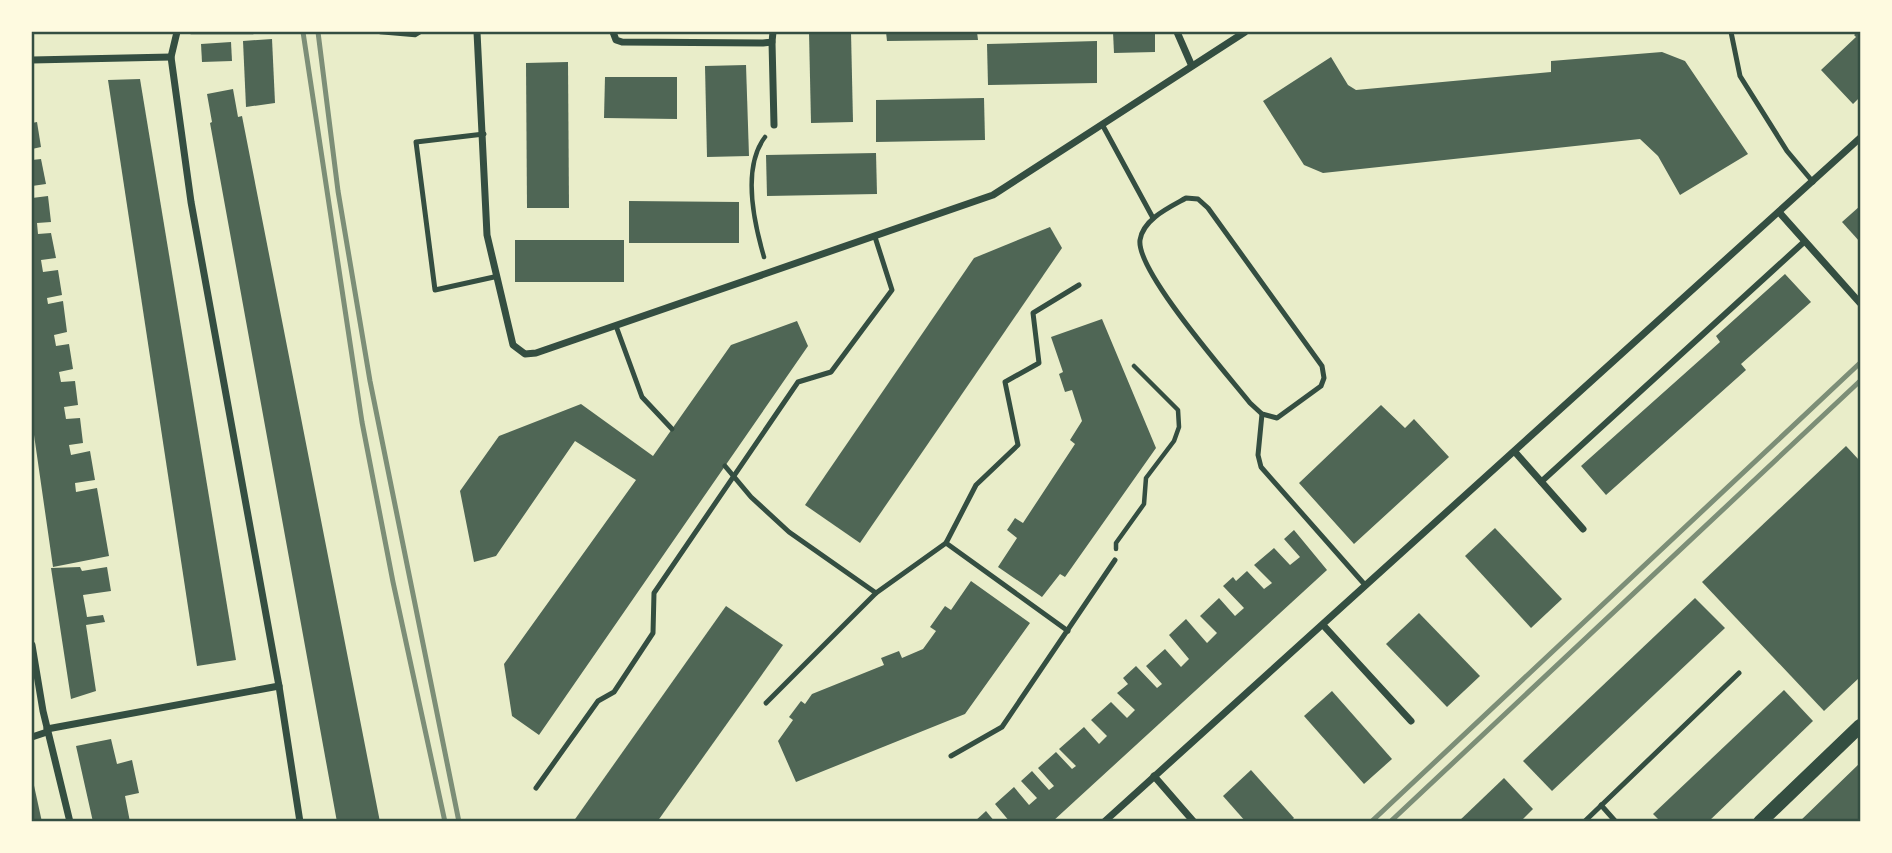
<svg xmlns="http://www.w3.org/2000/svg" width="1892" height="853" font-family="'PT Sans Narrow',sans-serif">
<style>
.building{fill:#4f6655}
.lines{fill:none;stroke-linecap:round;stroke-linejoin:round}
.path{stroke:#344e41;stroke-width:4.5}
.service{stroke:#344e41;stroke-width:5}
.pedestrian{stroke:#344e41;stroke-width:6}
.minor{stroke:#344e41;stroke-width:7}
.secondary{stroke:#344e41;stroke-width:14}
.rail{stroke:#7c8e77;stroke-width:5}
.neatline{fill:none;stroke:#344e41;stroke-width:2.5}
</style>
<rect width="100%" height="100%" fill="#e9edc9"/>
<g class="building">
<polygon points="809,32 851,32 853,122 811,123"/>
<polygon points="886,32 977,32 978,40 887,41"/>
<polygon points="1113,32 1155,32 1155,52 1114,53"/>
<polygon points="1857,32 1860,32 1860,97 1853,104 1821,70 1856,37 1854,35"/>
<polygon points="272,39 275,103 246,107 243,41"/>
<polygon points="1097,41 1097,83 988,85 987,44"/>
<polygon points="231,42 232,61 202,62 201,44"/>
<polygon points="1662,52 1685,61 1748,154 1680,195 1658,156 1640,139 1323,173 1304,165 1263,101 1331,57 1348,85 1356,90 1551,72 1551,61"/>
<polygon points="568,62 569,208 527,208 526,63"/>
<polygon points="746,65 749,156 707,157 705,66"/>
<polygon points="605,77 677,77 677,119 604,118"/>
<polygon points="140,79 236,660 197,666 108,80"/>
<polygon points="233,89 238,117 242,116 380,822 337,822 210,123 212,122 207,94"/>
<polygon points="984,98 985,140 876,142 876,100"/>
<polygon points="37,122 41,147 32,149 32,123"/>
<polygon points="876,153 877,194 767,196 766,155"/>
<polygon points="41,159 46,184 32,186 32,160"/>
<polygon points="48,196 51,222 37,223 38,234 51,233 56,258 41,260 43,272 58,270 62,295 47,298 48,304 63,301 67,332 54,335 56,346 69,344 73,369 59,372 61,382 75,381 78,405 64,407 66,419 80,418 83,443 69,445 71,455 90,451 95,480 75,483 76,492 97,488 109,556 53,567 32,421 32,198"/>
<polygon points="629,201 739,202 739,243 629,243"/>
<polygon points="1860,206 1860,242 1842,222"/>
<polygon points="1050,227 1062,248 860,543 805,505 974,258"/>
<rect x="515" y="240" width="109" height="42"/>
<polygon points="1785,274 1811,302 1741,364 1746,370 1606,495 1581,466 1720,342 1716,336"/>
<polygon points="1102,319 1156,448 1065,577 1060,574 1042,597 998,567 1017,538 1007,530 1015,518 1023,523 1075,444 1070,440 1082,421 1072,390 1065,392 1059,374 1063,372 1051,337"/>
<polygon points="797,321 808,346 539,735 512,716 504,664 636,480 575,441 496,556 474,562 460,491 499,436 581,404 653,456 731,345"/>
<polygon points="1381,405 1405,428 1414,419 1449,457 1354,544 1299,483"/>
<polygon points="1846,446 1860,461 1860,677 1824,711 1702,582"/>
<polygon points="1495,528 1562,599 1531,628 1465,556"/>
<polygon points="1294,530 1327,570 1052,822 1010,822 995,804 1014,787 1029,805 1037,798 1021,781 1032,771 1049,790 1054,786 1038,768 1056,752 1072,769 1076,766 1059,749 1084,727 1099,744 1107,736 1091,720 1111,702 1127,718 1135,710 1117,693 1128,684 1123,678 1136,666 1157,688 1162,684 1146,666 1165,649 1181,667 1189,659 1169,635 1186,619 1207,643 1217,633 1200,616 1219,598 1235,616 1244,608 1223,586 1233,577 1236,581 1247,571 1264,589 1272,583 1254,565 1274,548 1290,565 1300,557 1284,539"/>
<polygon points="80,567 82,571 107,567 111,591 83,595 87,617 103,615 105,622 86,625 96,691 71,699 51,568"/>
<polygon points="971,581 1030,623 965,714 796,782 778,741 793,720 789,717 801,701 805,704 812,694 884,665 881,658 899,651 902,658 923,649 936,631 930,627 945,606 951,610"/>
<polygon points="1695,598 1725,628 1552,791 1523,761"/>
<polygon points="726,606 783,645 657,822 573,822"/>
<polygon points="1419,613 1480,676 1447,707 1386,644"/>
<polygon points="1784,690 1813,721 1708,822 1661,822 1653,814"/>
<polygon points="1332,691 1392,759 1364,784 1304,716"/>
<polygon points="111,739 117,764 132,760 139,793 125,796 130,822 93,822 76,746"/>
<polygon points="1860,763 1858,816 1860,822 1799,822"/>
<polygon points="1251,770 1294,818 1290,822 1246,822 1223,796"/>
<polygon points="1504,778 1533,809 1520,822 1458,822"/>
<polygon points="33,781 42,822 32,822"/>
<polygon points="986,811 995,822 974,822"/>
</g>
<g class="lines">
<g class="path">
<polyline points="191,32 253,32"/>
<polyline points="380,32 415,35 420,32"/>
<path d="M764,257C754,223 742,167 765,137"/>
<polyline points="1116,549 1116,543 1144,504 1146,478 1174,441 1179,427 1178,410 1134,366"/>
</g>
<g class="service">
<polyline points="1731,32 1740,76 1787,151 1813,182"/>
<polyline points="1103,126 1153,218"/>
<polyline points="484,134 416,142 435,290 494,277"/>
<path d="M1186,198L1198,199L1208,208L1322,366L1324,378L1321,386L1277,418L1262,414L1250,403C1227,374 1136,271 1140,240C1143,219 1170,207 1186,198Z"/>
<polyline points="616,326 642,397 672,429"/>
<polyline points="1262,414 1258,455 1261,467 1366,586"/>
<polyline points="725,466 751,497 789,532 876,593 946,543 976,485 1018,445 1005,382 1039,363 1033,313 1079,285"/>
<polyline points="946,543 1068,631"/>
<polyline points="766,703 876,593"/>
<polyline points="951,756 1002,727 1115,560"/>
<polyline points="536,788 598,701 614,692 653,633 654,593 798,382 831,372 892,290 875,237"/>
<polyline points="1601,805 1616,822"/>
<polyline points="1584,822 1739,673"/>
</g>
<polyline class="pedestrian" points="1541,482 1804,242"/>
<g class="minor">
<polyline points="177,32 171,57 191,202 279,686 300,822"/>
<polyline points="477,32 487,235 513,345 525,354 536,353 993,195 1245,32"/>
<polyline points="613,32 616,40 622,42 763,43 772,42 773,32"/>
<polyline points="1177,32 1191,64"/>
<polyline points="772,42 774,125"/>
<polyline points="32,60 171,57"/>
<polyline points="1779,212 1860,303"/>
<polyline points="1515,452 1583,529"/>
<polyline points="1323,625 1411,721"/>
<polyline points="32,645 43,711 70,822"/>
<polyline points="47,729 279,686"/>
<polyline points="32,737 47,732"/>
<polyline points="1154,776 1194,822"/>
<polyline points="1104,822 1860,138"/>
</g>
<polyline class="secondary" points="1760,822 1860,726"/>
<g class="rail">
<polyline points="303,32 362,422 393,582 445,822"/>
<polyline points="318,32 338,191 370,381 459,822"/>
<polyline points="1371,822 1860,363"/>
<polyline points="1390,822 1860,381"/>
</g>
</g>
<rect width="1892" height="853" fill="none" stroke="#fefae0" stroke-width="66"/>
<rect x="33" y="33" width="1826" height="787" class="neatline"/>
</svg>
